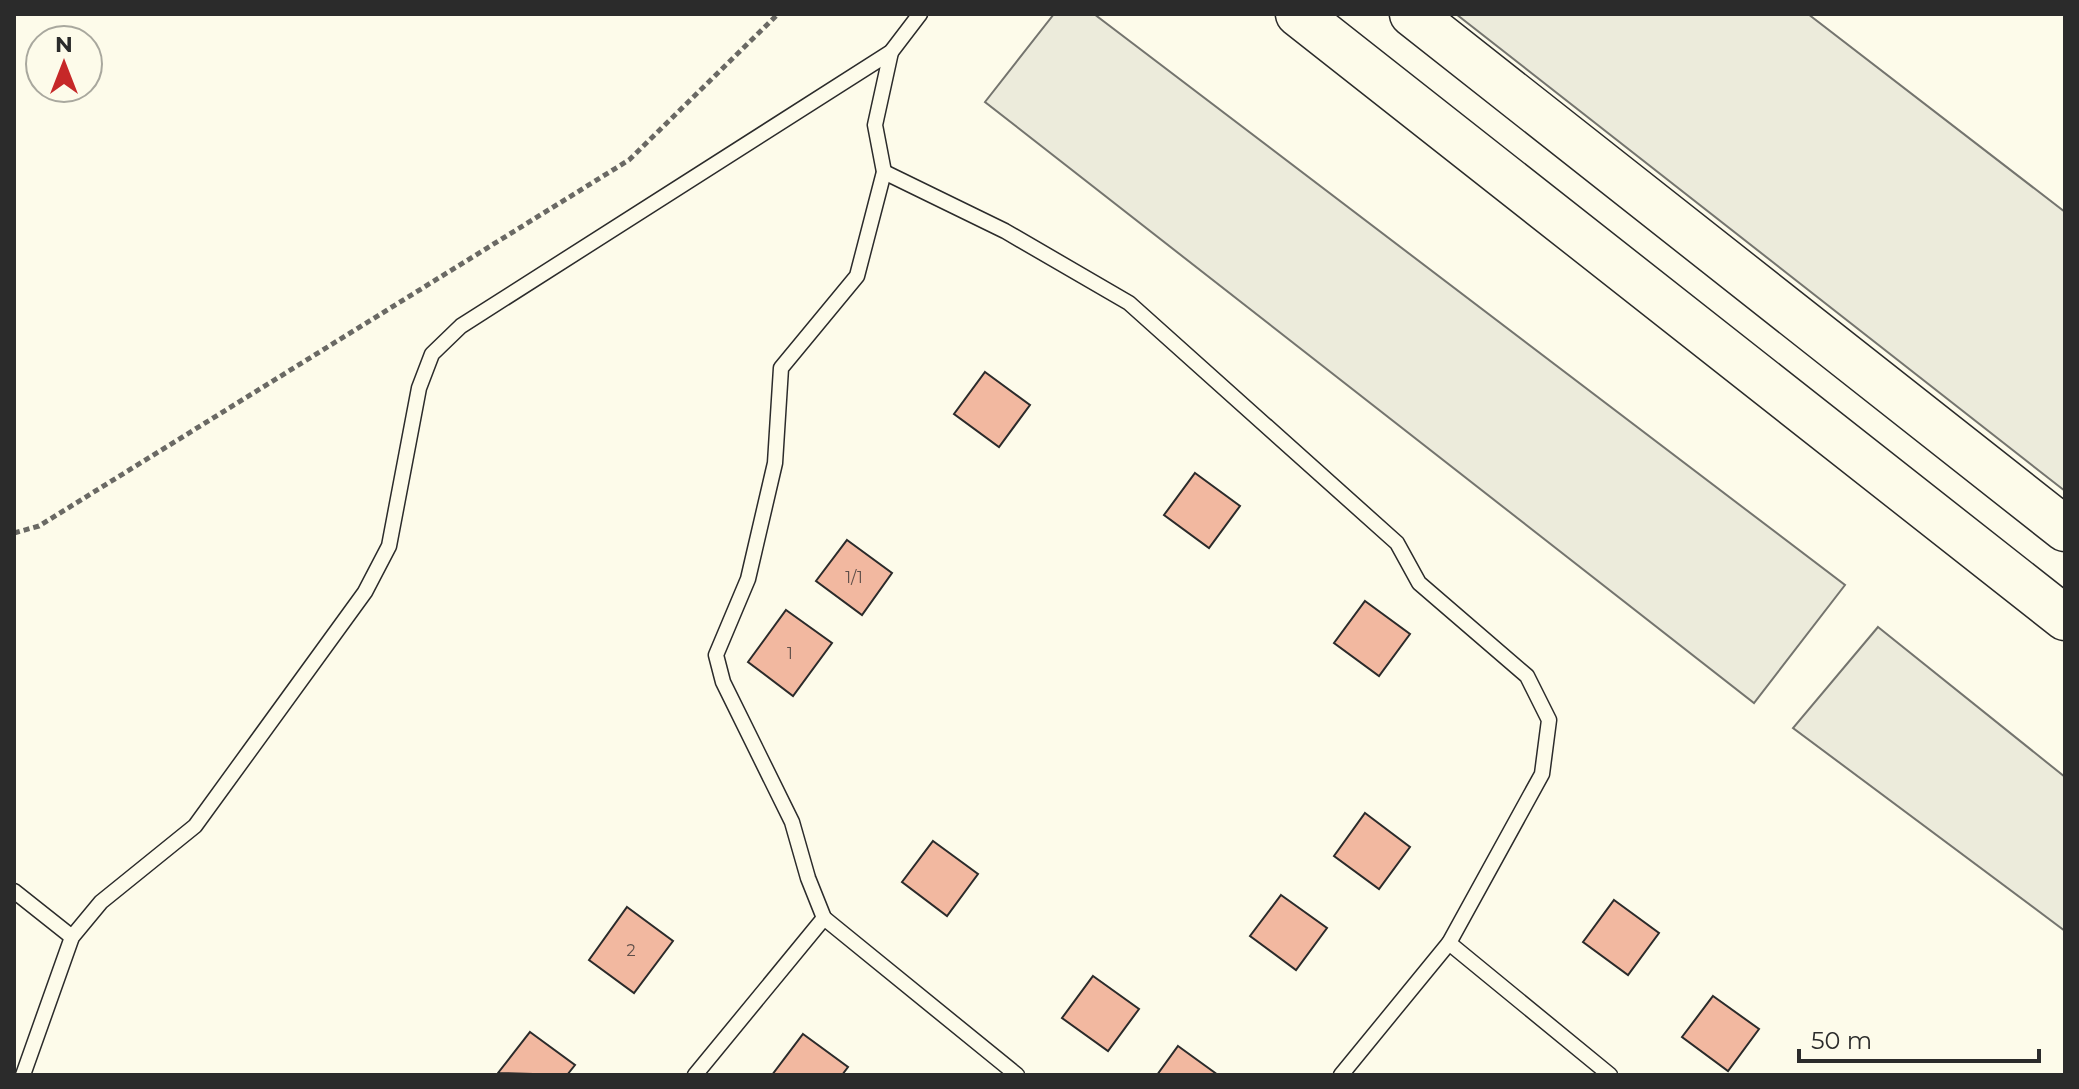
<svg xmlns="http://www.w3.org/2000/svg" width="2079" height="1089" font-family="Montserrat,sans-serif">
<style>
.green{fill:#ecebdb;stroke:#74746e;stroke-width:2}
.building{fill:#f2b8a0;stroke:#2b2b2b;stroke-width:2}
.lines{fill:none;stroke-linecap:round;stroke-linejoin:round}
.lane-casing{stroke:#2b2b2b;stroke-width:17}
.highway-casing{stroke:#2b2b2b;stroke-width:47}
.path{stroke:#6a6964;stroke-width:5;stroke-dasharray:6 4;stroke-linecap:butt}
.lane{stroke:#fdfbea;stroke-width:14}
.highway{stroke:#fdfbea;stroke-width:44}
.labels{text-anchor:middle;dominant-baseline:central;stroke-width:6;stroke-linejoin:round;paint-order:stroke}
.number-label{font-size:16px;fill:#5d4e48}
</style>
<rect width="100%" height="100%" fill="#fdfbea"/>
<g class="green">
<polygon points="1054,14 1094,14 1845,585 1754,703 985,102"/>
<polygon points="1456,14 1808,14 2065,212 2065,491"/>
<polygon points="1878,627 2065,777 2065,931 1793,728"/>
</g>
<g class="building">
<polygon points="985,372 1030,405 999,447 954,414"/>
<polygon points="1195,473 1240,506 1209,548 1164,515"/>
<polygon points="847,540 892,573 862,615 816,581"/>
<polygon points="1365,601 1410,634 1379,676 1334,643"/>
<polygon points="786,610 832,643 793,696 748,662"/>
<polygon points="1365,813 1410,847 1379,889 1334,856"/>
<polygon points="933,841 978,874 947,916 902,882"/>
<polygon points="1281,895 1327,928 1296,970 1250,936"/>
<polygon points="1614,900 1659,933 1628,975 1583,942"/>
<polygon points="627,907 673,941 634,993 589,960"/>
<polygon points="1093,976 1139,1009 1108,1051 1062,1018"/>
<polygon points="1713,996 1759,1029 1728,1071 1682,1037"/>
<polygon points="530,1032 575,1065 567,1075 498,1073"/>
<polygon points="803,1034 848,1067 842,1075 772,1075"/>
<polygon points="1178,1046 1218,1075 1157,1075"/>
</g>
<g class="lines">
<g class="lane-casing">
<g id="lane">
<polyline points="884,172 1005,231 1129,303 1397,543 1419,583 1527,676 1549,720 1542,774 1449,943 1341,1075"/>
<polyline points="14,891 72,937"/>
<polyline points="824,918 1017,1075"/>
<polyline points="1449,943 1610,1075"/>
<polyline points="23,1075 72,937 101,902 195,826 365,592 389,546 419,388 432,354 461,326 891,52 920,14"/>
<polyline points="695,1075 824,918 808,878 792,822 723,682 716,655 748,579 775,463 781,368 857,276 884,172 875,125 891,52"/>
</g>
</g>
<g class="highway-casing">
<g id="highway">
<polyline points="1298,14 2065,618"/>
<polyline points="1412,14 2065,529"/>
</g>
</g>
<polyline class="path" points="14,533 39,526 629,160 778,14"/>
<use href="#lane" class="lane"/>
<use href="#highway" class="highway"/>
</g>
<g class="labels">
<g class="number-label">
<text x="854" y="577">1/1</text>
<text x="790" y="653">1</text>
<text x="631" y="950">2</text>
</g>
</g>
<rect width="2079" height="1089" fill="none" stroke="#2b2b2b" stroke-width="32"/>
<g transform="translate(64 64)"><circle r="38" fill="#fdfbea" stroke="#a9a89e" stroke-width="2"/>
<path d="M0-6L14 30L0 20L-14 30Z" fill="#c62828"/>
<text y="-12" font-size="22" font-weight="bold" text-anchor="middle" fill="#2b2b2b">N</text>
</g>
<path d="M1799 1049v12h240v-12" fill="none" stroke="#2b2b2b" stroke-width="4"/>
<text x="1811" y="1049" font-size="24" fill="#2b2b2b" stroke="#fdfbea" stroke-width="6" paint-order="stroke">50 m</text>
</svg>
